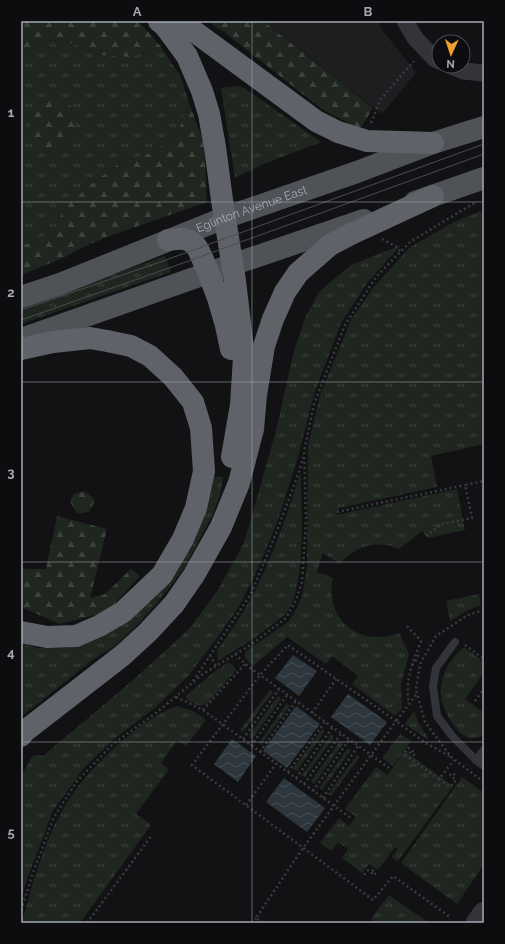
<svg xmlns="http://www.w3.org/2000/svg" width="505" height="944" font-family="Raleway,sans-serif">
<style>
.built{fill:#1e1e21}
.grass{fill:url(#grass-tufts)}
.forest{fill:url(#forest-firs)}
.water{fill:url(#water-waves)}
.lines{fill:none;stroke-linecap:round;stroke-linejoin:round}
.path{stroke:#393b40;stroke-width:2.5;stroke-dasharray:2 3;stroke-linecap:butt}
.service{stroke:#333439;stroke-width:8}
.minor{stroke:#333439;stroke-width:17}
.tertiary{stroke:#333439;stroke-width:21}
.primary{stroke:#4f5257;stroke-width:22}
.motorway{stroke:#5f6369;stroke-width:22}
.tram{stroke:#4a4c52;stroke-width:1}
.grid{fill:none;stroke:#a4aab4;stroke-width:1;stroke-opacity:0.55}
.labels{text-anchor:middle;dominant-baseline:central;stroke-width:4;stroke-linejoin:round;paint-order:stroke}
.street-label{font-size:12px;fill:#a4aab4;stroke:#0d0d0f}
.neatline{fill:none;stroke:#a4aab4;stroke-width:1.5}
.grid-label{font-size:13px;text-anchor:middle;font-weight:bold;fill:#a4aab4}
</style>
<defs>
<pattern id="grass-tufts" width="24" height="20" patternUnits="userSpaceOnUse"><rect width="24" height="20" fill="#1e261f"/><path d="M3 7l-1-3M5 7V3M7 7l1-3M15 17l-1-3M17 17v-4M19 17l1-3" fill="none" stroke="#3c433d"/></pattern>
<pattern id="forest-firs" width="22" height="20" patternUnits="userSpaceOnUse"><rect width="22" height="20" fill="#1e261f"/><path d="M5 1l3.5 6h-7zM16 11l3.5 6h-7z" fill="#3c433d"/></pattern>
<pattern id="water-waves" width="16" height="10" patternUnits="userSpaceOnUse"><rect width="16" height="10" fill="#2c363c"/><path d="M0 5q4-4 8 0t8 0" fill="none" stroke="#485056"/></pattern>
</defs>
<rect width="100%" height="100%" fill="#121214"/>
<polygon class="built" points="263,21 378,21 380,27 416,73 382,114"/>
<g class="grass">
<polygon points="63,40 101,55 130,57 161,47 181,77 189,103 178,132 154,152 121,162 94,182 64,208 54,231 27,244 21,242 21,54 39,41"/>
<polygon points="239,86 244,88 321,142 264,164 235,178 221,88"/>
<path d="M484,210V444L431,456L437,487L339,508L336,515L457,489L465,530L428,538L422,531L399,549C379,539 353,546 340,564L323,553L317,572L333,578C324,619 359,648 398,633L400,635L409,654L401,684L402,708L395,716L352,684L358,676L332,656L326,664L287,637L253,666C249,662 243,658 245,652L289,621L297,608L302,596L307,568L308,445L320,395L351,320L373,288L409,248L454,222Z"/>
<polygon points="401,245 368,282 341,323 314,394 298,457 278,520 260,564 240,605 219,635 189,675 156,707 113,740 83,769 53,811 29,874 21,898 21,776 33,755 43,756 131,682 189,629 218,590 244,543 276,431 293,355 305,318 320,291 351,265"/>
<polygon points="165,256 171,272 21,324 21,307"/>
<path d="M300,474H301C301,508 307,587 286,613C283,617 278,620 274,623C257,637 237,649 218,661L217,651C229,633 242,615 252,597C272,558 287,516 300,474Z"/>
<polygon points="211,476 223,477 220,495 213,514 194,550 183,570 154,607 136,626 115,646 94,659 21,717 21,643 37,648 55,648 73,647 134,614"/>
<polygon points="479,594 481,605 466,611 450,621 446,601"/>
<path d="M464,647L484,662V672L465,699L484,713V735C480,737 474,739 469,738C457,735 441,708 441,696C439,677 450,659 464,647Z"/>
<path d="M229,662L233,665L236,670L207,704C198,707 193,704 186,698L188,694L214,672Z"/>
<polygon points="270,690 273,692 243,732 240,730"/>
<polygon points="278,696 281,699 252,739 249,736"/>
<polygon points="287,703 290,706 261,745 259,743"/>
<path d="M177,706C188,709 197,712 206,720L186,746L177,740L161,763L169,769L136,814L151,825L80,923H22C32,884 46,835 68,801C81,780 98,763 116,746C134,730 154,714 177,706Z"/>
<polygon points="414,711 418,722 428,738 427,739 405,724"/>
<polygon points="322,729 325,731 297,771 293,769"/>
<polygon points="400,734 411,741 393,766 382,758"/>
<polygon points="331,735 334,737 305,777 302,775"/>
<polygon points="339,742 343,744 314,784 311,781"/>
<polygon points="348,748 351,750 322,790 319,788"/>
<polygon points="405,751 453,786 398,861 392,857 398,849 395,847 378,870 369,864 362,873 342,858 348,849 338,842 331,851 320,843 339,818 349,826 356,817 345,809 376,767 387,775"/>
<polygon points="357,755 360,757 331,796 328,794"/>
<polygon points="462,777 484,793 484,864 457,904 401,863"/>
<polygon points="389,895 429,923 377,923 371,919"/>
</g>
<g class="forest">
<polygon points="21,21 136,21 143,26 161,47 130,57 101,55 63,40 39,41 21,54"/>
<polygon points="207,21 263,21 373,108 360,129 323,110 224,32"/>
<polygon points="57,100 72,107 75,125 69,137 62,146 50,151 39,150 32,135 28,111 41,101"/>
<polygon points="189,103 204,143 207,202 115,234 90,244 63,258 21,275 21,242 27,244 54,231 64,208 94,182 121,162 154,152 178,132"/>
<polygon points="85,491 95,500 89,512 77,513 70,501 74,494"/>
<polygon points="57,516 107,529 90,598 105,594 131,569 140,576 107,612 60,624 21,607 21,566 26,569 46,569"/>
</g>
<g class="water">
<polygon points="293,655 317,671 299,696 275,678"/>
<polygon points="348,694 387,722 370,745 331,717"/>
<polygon points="296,706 320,724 287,768 263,751"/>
<polygon points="232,739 256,756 238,782 214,764"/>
<polygon points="284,778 325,808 307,832 266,802"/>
</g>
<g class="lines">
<g class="path">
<polyline points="371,123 380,100 414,61"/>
<polyline points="382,239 397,247 400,251"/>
<polyline points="337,512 465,485"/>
<polyline points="426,536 442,524 472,518 465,485 484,481"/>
<polyline points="484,610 468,615 436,636 420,664 416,690 425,722 452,758 484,782"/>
<path d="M407,626L421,641C412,663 405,681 409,704"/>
<polyline points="465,645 484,659"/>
<polyline points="235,654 249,667 389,768"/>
<polyline points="210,655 216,666"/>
<polyline points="412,665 415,662 420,652"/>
<polyline points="193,681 251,594 277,531 300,469 303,457"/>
<polyline points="416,695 396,721 424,742 451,757"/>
<polyline points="176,697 203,710 352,819"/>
<polyline points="475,701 484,689"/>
<polyline points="203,710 246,663"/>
<polyline points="312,713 336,679"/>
<polyline points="243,739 279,689"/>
<polyline points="251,746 287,695"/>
<polyline points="260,752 296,701"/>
<polyline points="409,752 414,755 415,753 408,748 404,754 439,779 454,760"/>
<polyline points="288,772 325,722"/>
<polyline points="296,778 332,728"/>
<polyline points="439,779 450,787 456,780 450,775 452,773 457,776"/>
<polyline points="304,784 341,734"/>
<polyline points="313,791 349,740"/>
<polyline points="323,798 358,746"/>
<polyline points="246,805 276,764"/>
<polyline points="364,875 368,870 374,875 376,873 370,868"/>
<polyline points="21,910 34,870 54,817 77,781 113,744 156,713 203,674 252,644 286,618 296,600 302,582 306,521 304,451 314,404 345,325 376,277 410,242 476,202"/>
<polyline points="87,923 152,835"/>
<polyline points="252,923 256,918"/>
<path d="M263,923L256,918L303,848L396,721L288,645L260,675L192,765C252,810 313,855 373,900L393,876L450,917"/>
</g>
<g class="service">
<polyline points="455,642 436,668 433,686 437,716 453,737 476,760"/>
<polyline points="484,750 476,760 484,766"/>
</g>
<g class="minor">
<polyline points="405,21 415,38 435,59 439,61"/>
<polyline points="451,66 463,71 484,73"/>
</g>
<polyline class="tertiary" points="476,923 484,912"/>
<g class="primary">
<polyline points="415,202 484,178"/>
<path id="s1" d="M21,297L60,284L224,218L357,172L433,143L484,127"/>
<polyline points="21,339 208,273 364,220"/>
</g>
<g class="motorway">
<polyline points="159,21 165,26 187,56 202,91 209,114 215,147 222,200 235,281 244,357 241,405 232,457"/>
<polyline points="180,21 316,121 338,132 367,141 433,143"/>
<path d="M168,240C181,238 190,237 198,249C213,280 225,315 231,349"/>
<polyline points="21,349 53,342 90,338 107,341 131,346 150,356 173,377 193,402 201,428 204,471 196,508 183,539 162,575 123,612 99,626 76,636 47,637 21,632"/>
<polyline points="21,736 25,731 123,655 148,632 174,604 194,575 221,527 239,483 253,429 256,395 264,346 273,319 285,292 298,273 330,245 353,233 433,196"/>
</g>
<g class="tram">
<polyline points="21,310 166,260 484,144"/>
<polyline points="21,320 169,268 484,154"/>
</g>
</g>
<path class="grid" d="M252,21V923M21,202H484M21,382H484M21,562H484M21,742H484"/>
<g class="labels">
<g class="street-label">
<text stroke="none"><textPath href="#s1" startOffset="247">Eglinton Avenue East</textPath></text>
</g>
</g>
<rect width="505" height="944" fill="none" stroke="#0d0d0f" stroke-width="44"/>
<g transform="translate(451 54) rotate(183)"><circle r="19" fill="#0d0d0f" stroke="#494c51"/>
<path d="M0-3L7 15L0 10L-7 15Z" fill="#f09f2e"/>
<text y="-6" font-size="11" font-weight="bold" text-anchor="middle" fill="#a4aab4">N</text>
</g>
<rect x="22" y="22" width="461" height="900" class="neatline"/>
<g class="grid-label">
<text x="137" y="16">A</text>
<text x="368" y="16">B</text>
<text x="11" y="117">1</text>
<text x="11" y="297">2</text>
<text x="11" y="477">3</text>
<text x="11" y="657">4</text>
<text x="11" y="837">5</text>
</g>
</svg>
